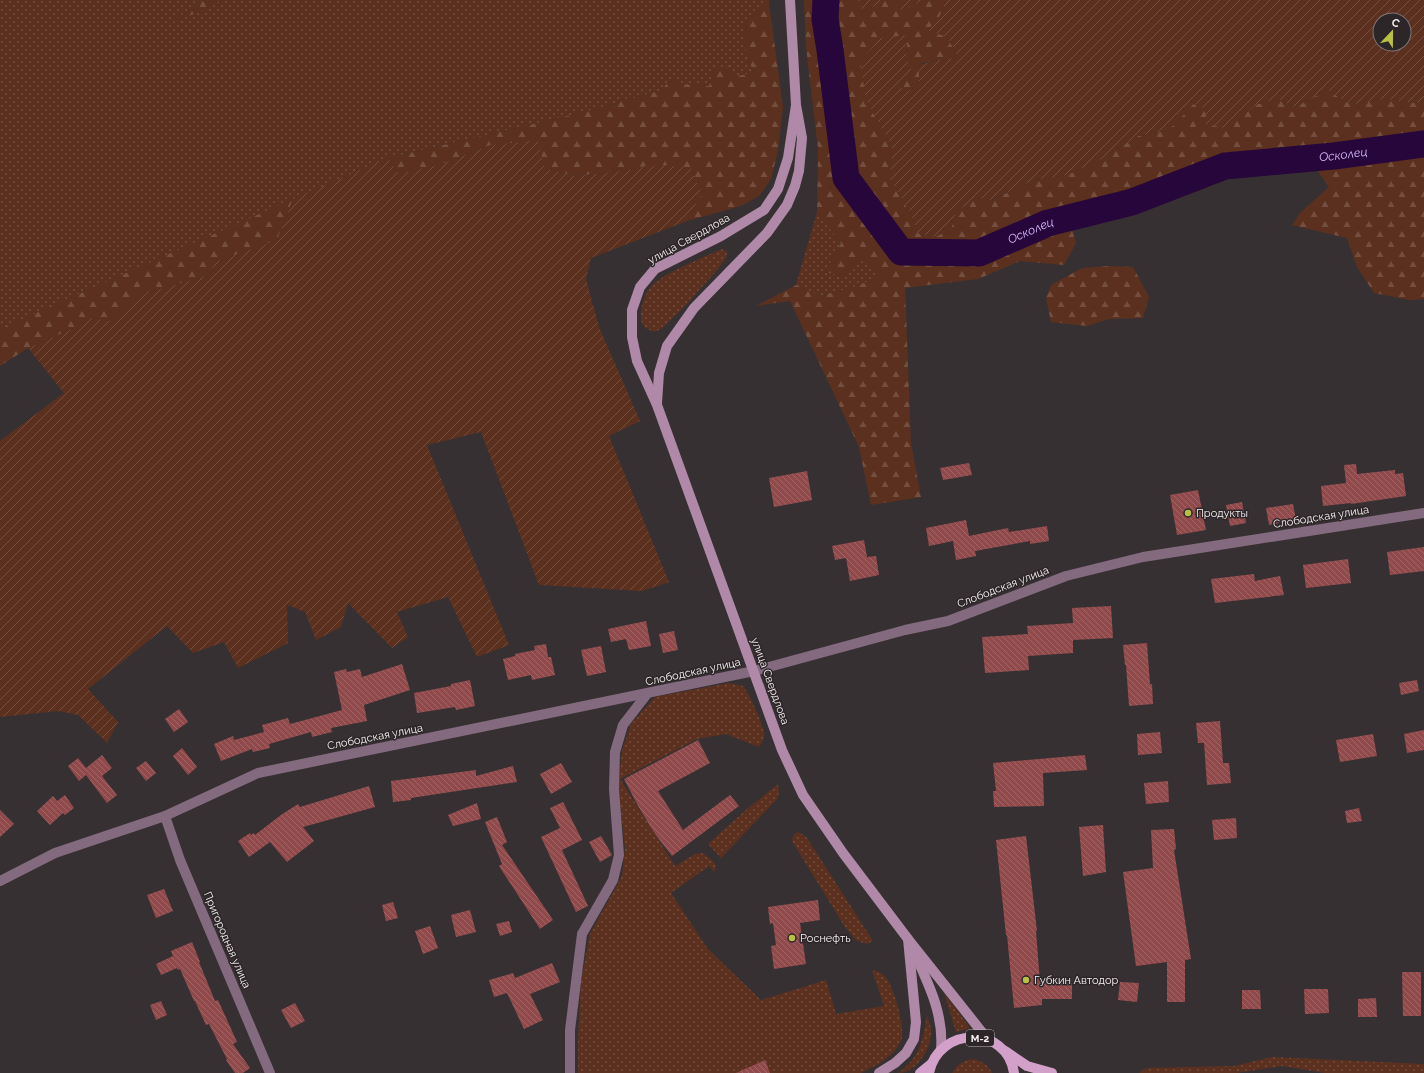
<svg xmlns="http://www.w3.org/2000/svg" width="1424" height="1073" font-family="Raleway,sans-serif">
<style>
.grass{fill:url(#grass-dots)}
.forest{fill:url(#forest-firs)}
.garden{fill:url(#garden-furrows);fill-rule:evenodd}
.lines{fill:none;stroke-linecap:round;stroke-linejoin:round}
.river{stroke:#27063b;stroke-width:27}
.building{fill:url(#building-back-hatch)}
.minor{stroke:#836a7e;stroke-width:10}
.secondary{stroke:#b089a9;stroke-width:10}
.primary{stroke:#d3a0ca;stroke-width:10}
.poi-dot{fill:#b8c146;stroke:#2d2628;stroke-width:1.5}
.labels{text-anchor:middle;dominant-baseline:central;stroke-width:3;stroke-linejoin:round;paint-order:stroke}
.shield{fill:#2d2628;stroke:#bab5b7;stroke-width:1}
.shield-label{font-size:10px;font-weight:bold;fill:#f7f2f4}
.street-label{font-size:11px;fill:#f7f2f4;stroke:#2d2628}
.poi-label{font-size:11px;fill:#f7f2f4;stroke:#2d2628;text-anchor:start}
.water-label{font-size:12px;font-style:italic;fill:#debafe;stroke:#2d2628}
</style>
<defs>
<pattern id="grass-dots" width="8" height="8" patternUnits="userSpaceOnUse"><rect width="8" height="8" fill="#5c301e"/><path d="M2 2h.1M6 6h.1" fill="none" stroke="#744e3f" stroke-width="1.8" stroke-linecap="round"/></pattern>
<pattern id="forest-firs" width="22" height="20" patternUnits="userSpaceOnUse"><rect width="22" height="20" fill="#5c301e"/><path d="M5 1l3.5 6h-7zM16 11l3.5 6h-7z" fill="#744e3f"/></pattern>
<pattern id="garden-furrows" width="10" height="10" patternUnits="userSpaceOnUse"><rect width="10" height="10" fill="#5c301e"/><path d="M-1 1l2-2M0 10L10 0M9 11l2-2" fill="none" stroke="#744e3f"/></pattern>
<pattern id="building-back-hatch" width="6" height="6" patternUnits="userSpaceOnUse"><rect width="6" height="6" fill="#914a4c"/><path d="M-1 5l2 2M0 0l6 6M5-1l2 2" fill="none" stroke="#a16566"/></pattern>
</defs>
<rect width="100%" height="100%" fill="#373032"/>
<g class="grass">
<polygon points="0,0 205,0 172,22 197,13 221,0 769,0 769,3 745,20 746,55 754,73 736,77 715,69 709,86 682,84 670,79 662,90 593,110 388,158 0,329"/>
<polygon points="817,212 841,243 825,272 842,276 862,256 880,277 851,288 819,296 796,285"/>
<path d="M722,249L727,252L726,258L717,270L685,306L662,328L655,332C646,329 640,326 641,315C641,306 644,297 649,289C661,273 703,258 722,249Z"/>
<path d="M729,683L743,686C749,693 762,722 764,732C765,738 762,743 759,747L726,734L697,739L620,779L675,866L695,854L702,853L712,860L716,866L714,872L709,866L671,893L708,949L761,1000L826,980L836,1014L884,1006L872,970C875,971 881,972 883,975C894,984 904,1024 902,1038C901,1041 898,1047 896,1049C888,1060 873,1067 861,1073H578V1040L581,982L590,934L622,876L625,848L618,787L622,751L631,724L655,697Z"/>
<polygon points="778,784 779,792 777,799 721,858 708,844 746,810"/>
<polygon points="797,832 802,834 807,838 873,941 866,944 856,940 845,927 792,841 793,836"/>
<polygon points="944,993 970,1028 956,1032"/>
<path d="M927,1015C928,1019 931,1025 931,1030C932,1048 917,1073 898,1073C920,1058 923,1040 927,1015Z"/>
<polygon points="1272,1057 1424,1064 1424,1073 1325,1073 1282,1066 1236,1073 1139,1073 1146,1068 1234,1066"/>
<path d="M973,1059C982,1061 988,1065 992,1073H952C957,1064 963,1061 973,1059Z"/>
</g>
<g class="forest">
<polygon points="205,0 221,0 197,13 169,23"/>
<polygon points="804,0 821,0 820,19 840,181 898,259 985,239 903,247 854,175 833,17 833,0 858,0 863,13 880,2 880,0 900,0 899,10 926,0 946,0 939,18 947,37 959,58 939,60 919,64 919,84 900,97 903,79 912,73 906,55 908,35 866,100 892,147 890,179 911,214 918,233 935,237 951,229 956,212 976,198 992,200 1034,180 1067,175 1098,161 1138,136 1166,131 1177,122 1193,104 1240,119 1254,105 1277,99 1295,107 1327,90 1345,101 1357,104 1383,99 1415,103 1424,101 1424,299 1409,300 1374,293 1357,267 1347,238 1292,225 1300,213 1329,187 1299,145 1222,162 1128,199 1065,206 1076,243 1064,265 1020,261 978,279 905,288 911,443 921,497 871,505 859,447 790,301 756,306 796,285 819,296 851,288 879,277 862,256 842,276 825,272 841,243 817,212 818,149 806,47"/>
<polygon points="769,3 783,107 778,151 771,179 759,196 741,206 687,221 702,193 644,166 629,170 576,176 545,169 491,145 442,164 399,174 388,158 593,110 662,90 670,79 682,84 709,86 715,69 728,65 736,76 754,73 746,55 745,20"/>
<polygon points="293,199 277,240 215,262 209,275 144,294 110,321 92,318 72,329 28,348 0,366 0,329"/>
<polygon points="1109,266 1133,267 1149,297 1143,318 1109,319 1087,326 1051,322 1046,298 1051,285 1082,268"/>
</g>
<g class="garden">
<polygon points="858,0 880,0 881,2 863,13"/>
<polygon points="900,0 926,0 899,10"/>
<path d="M946,0H1424V101L1415,103L1383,99L1357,104L1345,101L1327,90L1295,107L1277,99L1255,105L1240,119L1225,128L1205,124L1207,109L1193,104L1177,122L1166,131L1138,136L1098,161L1067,175L1034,180L991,200L976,198L956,212L951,229L935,237L918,233L911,214L890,179L892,147L866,100L860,61L881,38L908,35L906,55L912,73L903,79L901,96L919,84V65L939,60L959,58L947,37L927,30L939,18ZM1380,20H1404V44H1380Z"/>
<polygon points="538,140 545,169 576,176 629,170 644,166 667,165 690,168 702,193 687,221 591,258 586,279 599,327 640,421 609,436 669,582 642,591 539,585 481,432 427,445 509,645 477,657 448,597 397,612 408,637 392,648 348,603 341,627 316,640 305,612 287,605 288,643 238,668 224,642 193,653 167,626 88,689 118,722 107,743 78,715 58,711 0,717 0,441 64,393 28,348 72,329 92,318 110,321 144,294 209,275 215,262 277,240 293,199 388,158 399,174 442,164 491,145"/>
</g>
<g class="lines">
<path class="river" id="s1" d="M826,0L825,19L830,50L846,178L901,252L979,253L1048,223L1132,202L1225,166L1334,156L1424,144"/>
</g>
<g class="building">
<polygon points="969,463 972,475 943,480 940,468"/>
<polygon points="1356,464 1357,474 1395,470 1395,474 1403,473 1406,496 1351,504 1351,503 1323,506 1321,486 1346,483 1344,465"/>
<polygon points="807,471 812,500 774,507 769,478"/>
<polygon points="1198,490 1206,530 1177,535 1170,495"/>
<polygon points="1242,502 1246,523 1230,526 1226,505"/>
<polygon points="1293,504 1296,520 1269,525 1266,508"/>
<polygon points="966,520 969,536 1008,528 1009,532 1047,526 1049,541 1030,544 1030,541 975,551 976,556 956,560 953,541 929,546 926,528"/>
<polygon points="864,540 867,557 876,556 879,575 850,581 846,558 835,560 832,546"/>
<polygon points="1424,547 1424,571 1390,575 1387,552"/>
<polygon points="1348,559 1351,583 1306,588 1303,565"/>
<polygon points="1254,574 1255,581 1280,576 1284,595 1215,603 1211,579"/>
<polygon points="1111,606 1113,638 1073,640 1073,653 1028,656 1029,670 985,673 982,637 1028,634 1027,626 1073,623 1072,608"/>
<polygon points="646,621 651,646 629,650 626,639 611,642 608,629"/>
<polygon points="674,631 678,650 663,653 659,634"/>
<polygon points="1147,643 1150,684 1152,684 1153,704 1129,706 1126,665 1125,665 1123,645"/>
<polygon points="546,644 548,657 551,657 555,675 532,680 531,675 508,680 503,659 515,656 515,654 535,650 534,646"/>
<polygon points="601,646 606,672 587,676 581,650"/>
<polygon points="402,664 410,690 364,705 367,721 331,728 332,732 312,737 311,732 269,744 270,748 253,752 252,749 221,761 214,744 233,736 234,740 264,732 262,725 288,718 290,724 342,710 334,672 346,669 347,672 360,669 362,677"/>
<polygon points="470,680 475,706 456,710 455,707 417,713 414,693 451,686 451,684"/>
<polygon points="1417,680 1419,691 1401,695 1399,683"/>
<polygon points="179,709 188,722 174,732 165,719"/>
<polygon points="1220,721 1223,763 1229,763 1231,783 1207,785 1204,743 1198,743 1196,723"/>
<polygon points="1424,730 1424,750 1407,753 1404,734"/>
<polygon points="1160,732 1162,753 1138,755 1137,734"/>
<polygon points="1373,734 1377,756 1340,762 1336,740"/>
<polygon points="698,740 710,763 658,791 683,830 730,795 739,806 672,856 655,834 638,806 624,779"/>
<polygon points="182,748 197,767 188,775 173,756"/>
<polygon points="102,755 112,768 102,776 117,795 107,803 86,775 79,781 68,766 78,758 86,768"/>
<polygon points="1085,755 1087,770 1043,773 1044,806 994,807 993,791 996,791 993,763"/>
<polygon points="146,761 156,773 146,781 136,768"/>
<polygon points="561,763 572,782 551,794 540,774"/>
<polygon points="513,766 517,782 411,798 411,800 393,802 391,781 476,770 476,776"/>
<polygon points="1168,781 1169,802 1146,804 1144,783"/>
<polygon points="369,786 375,807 303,827 314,841 287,862 270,842 249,857 238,841 250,833 251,835 254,833 255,835 281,815 298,804 300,807"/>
<polygon points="65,795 74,808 65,815 63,813 50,825 37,811 53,796 57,801"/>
<polygon points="563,802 582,840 562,850 588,906 576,912 541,837 560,828 550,808"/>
<polygon points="477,803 481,819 453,826 448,815"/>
<polygon points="1359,808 1362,821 1347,823 1345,811"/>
<polygon points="0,810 14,824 0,837"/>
<polygon points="497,817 507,842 502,845 553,920 540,929 499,866 502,864 485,822"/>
<polygon points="1236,818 1237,838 1214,840 1212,820"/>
<polygon points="1103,825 1106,872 1083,876 1079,827"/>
<polygon points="1174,829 1176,849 1174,850 1191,959 1185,960 1185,1002 1167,1002 1167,962 1136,966 1123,872 1153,868 1151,830"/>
<polygon points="601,836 612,855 600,862 589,842"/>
<polygon points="1026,836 1037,931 1036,931 1040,983 1072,983 1072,999 1042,999 1042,1005 1014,1008 1007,935 1006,935 996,840"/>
<polygon points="164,889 173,911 156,918 147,895"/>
<polygon points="818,900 820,920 800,923 806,964 774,969 771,946 776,945 773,923 770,924 768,907"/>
<polygon points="393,902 398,918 386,921 382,905"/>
<polygon points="470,910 476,932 456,937 451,915"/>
<polygon points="509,921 512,932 500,936 496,924"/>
<polygon points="430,926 438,948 423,954 415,931"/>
<polygon points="192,942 200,962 199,962 215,1001 218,1000 237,1042 233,1044 250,1068 243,1073 235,1073 226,1060 227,1059 209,1024 206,1025 195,1001 194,1001 180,969 178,970 177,968 161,975 156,964 173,956 171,951"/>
<polygon points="552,963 560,982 530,994 543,1020 524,1029 507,993 494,997 489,980 513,973 515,978"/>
<polygon points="1402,972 1421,972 1421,1016 1403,1016"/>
<polygon points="1120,982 1139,983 1137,1002 1118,1000"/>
<polygon points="1304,989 1328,989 1329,1013 1305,1014"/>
<polygon points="1242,990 1260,990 1261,1009 1242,1009"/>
<polygon points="1376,998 1377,1017 1358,1017 1358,999"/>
<polygon points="161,1001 167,1015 156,1020 150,1005"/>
<polygon points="295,1003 305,1021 291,1028 281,1010"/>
<polygon points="765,1060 770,1073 736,1073"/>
</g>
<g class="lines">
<g class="minor">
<polyline points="165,816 180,860 270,1073"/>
<polyline points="0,881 55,853 165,816 258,773 754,671 905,630 948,621 1066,576 1143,557 1424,513"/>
<polyline points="570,1073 570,1030 582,934 613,880 619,855 614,789 615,752 623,725 647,694"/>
</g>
<g class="secondary">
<polyline points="796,105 788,158 778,189 764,210 721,236 655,269 640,287 632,310 632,337 637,361 657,405 782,750 803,795 843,853 908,939 989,1041"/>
<polyline points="657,403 659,373 667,346 694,308 767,233 787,205 795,186 799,171 802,138 796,105 790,0"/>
<path d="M914,952C928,983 944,1014 941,1049"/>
<polyline points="879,1073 895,1063 906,1053 914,1039 916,1022 908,939"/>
</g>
<g class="primary">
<polyline points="1005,1051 1027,1066 1052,1073"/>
<polyline points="920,1073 931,1064"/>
<path d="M929,1073C938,1026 1007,1025 1014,1073"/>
</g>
</g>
<g class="poi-dot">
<circle cx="1188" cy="513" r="4"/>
<circle cx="792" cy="938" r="4"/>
<circle cx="1026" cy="980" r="4"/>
</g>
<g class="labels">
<rect class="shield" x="966" y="1030" width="28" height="16" rx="3"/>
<g class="shield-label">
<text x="980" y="1038">М-2</text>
</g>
<g class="street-label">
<text transform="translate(689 239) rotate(-29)">улица Свердлова</text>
<text transform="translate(1321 517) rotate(-9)">Слободская улица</text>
<text transform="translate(1003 587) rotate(-21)">Слободская улица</text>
<text transform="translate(693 672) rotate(-12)">Слободская улица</text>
<text transform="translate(770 681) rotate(70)">улица Свердлова</text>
<text transform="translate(375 737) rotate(-11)">Слободская улица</text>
<text transform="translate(227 940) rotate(67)">Пригородная улица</text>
</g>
<g class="poi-label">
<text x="1196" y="513">Продукты</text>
<text x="800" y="938">Роснефть</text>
<text x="1034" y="980">Губкин Автодор</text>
</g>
<g class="water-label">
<text stroke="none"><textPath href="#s1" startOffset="730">Осколец</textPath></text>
<text stroke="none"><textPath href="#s1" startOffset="406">Осколец</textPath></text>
</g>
</g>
<g transform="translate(1392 32) rotate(22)"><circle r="19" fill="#2d2628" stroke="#7e787a"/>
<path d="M0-3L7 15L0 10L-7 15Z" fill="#b8c146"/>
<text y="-6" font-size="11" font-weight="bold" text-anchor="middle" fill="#f7f2f4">С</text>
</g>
</svg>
